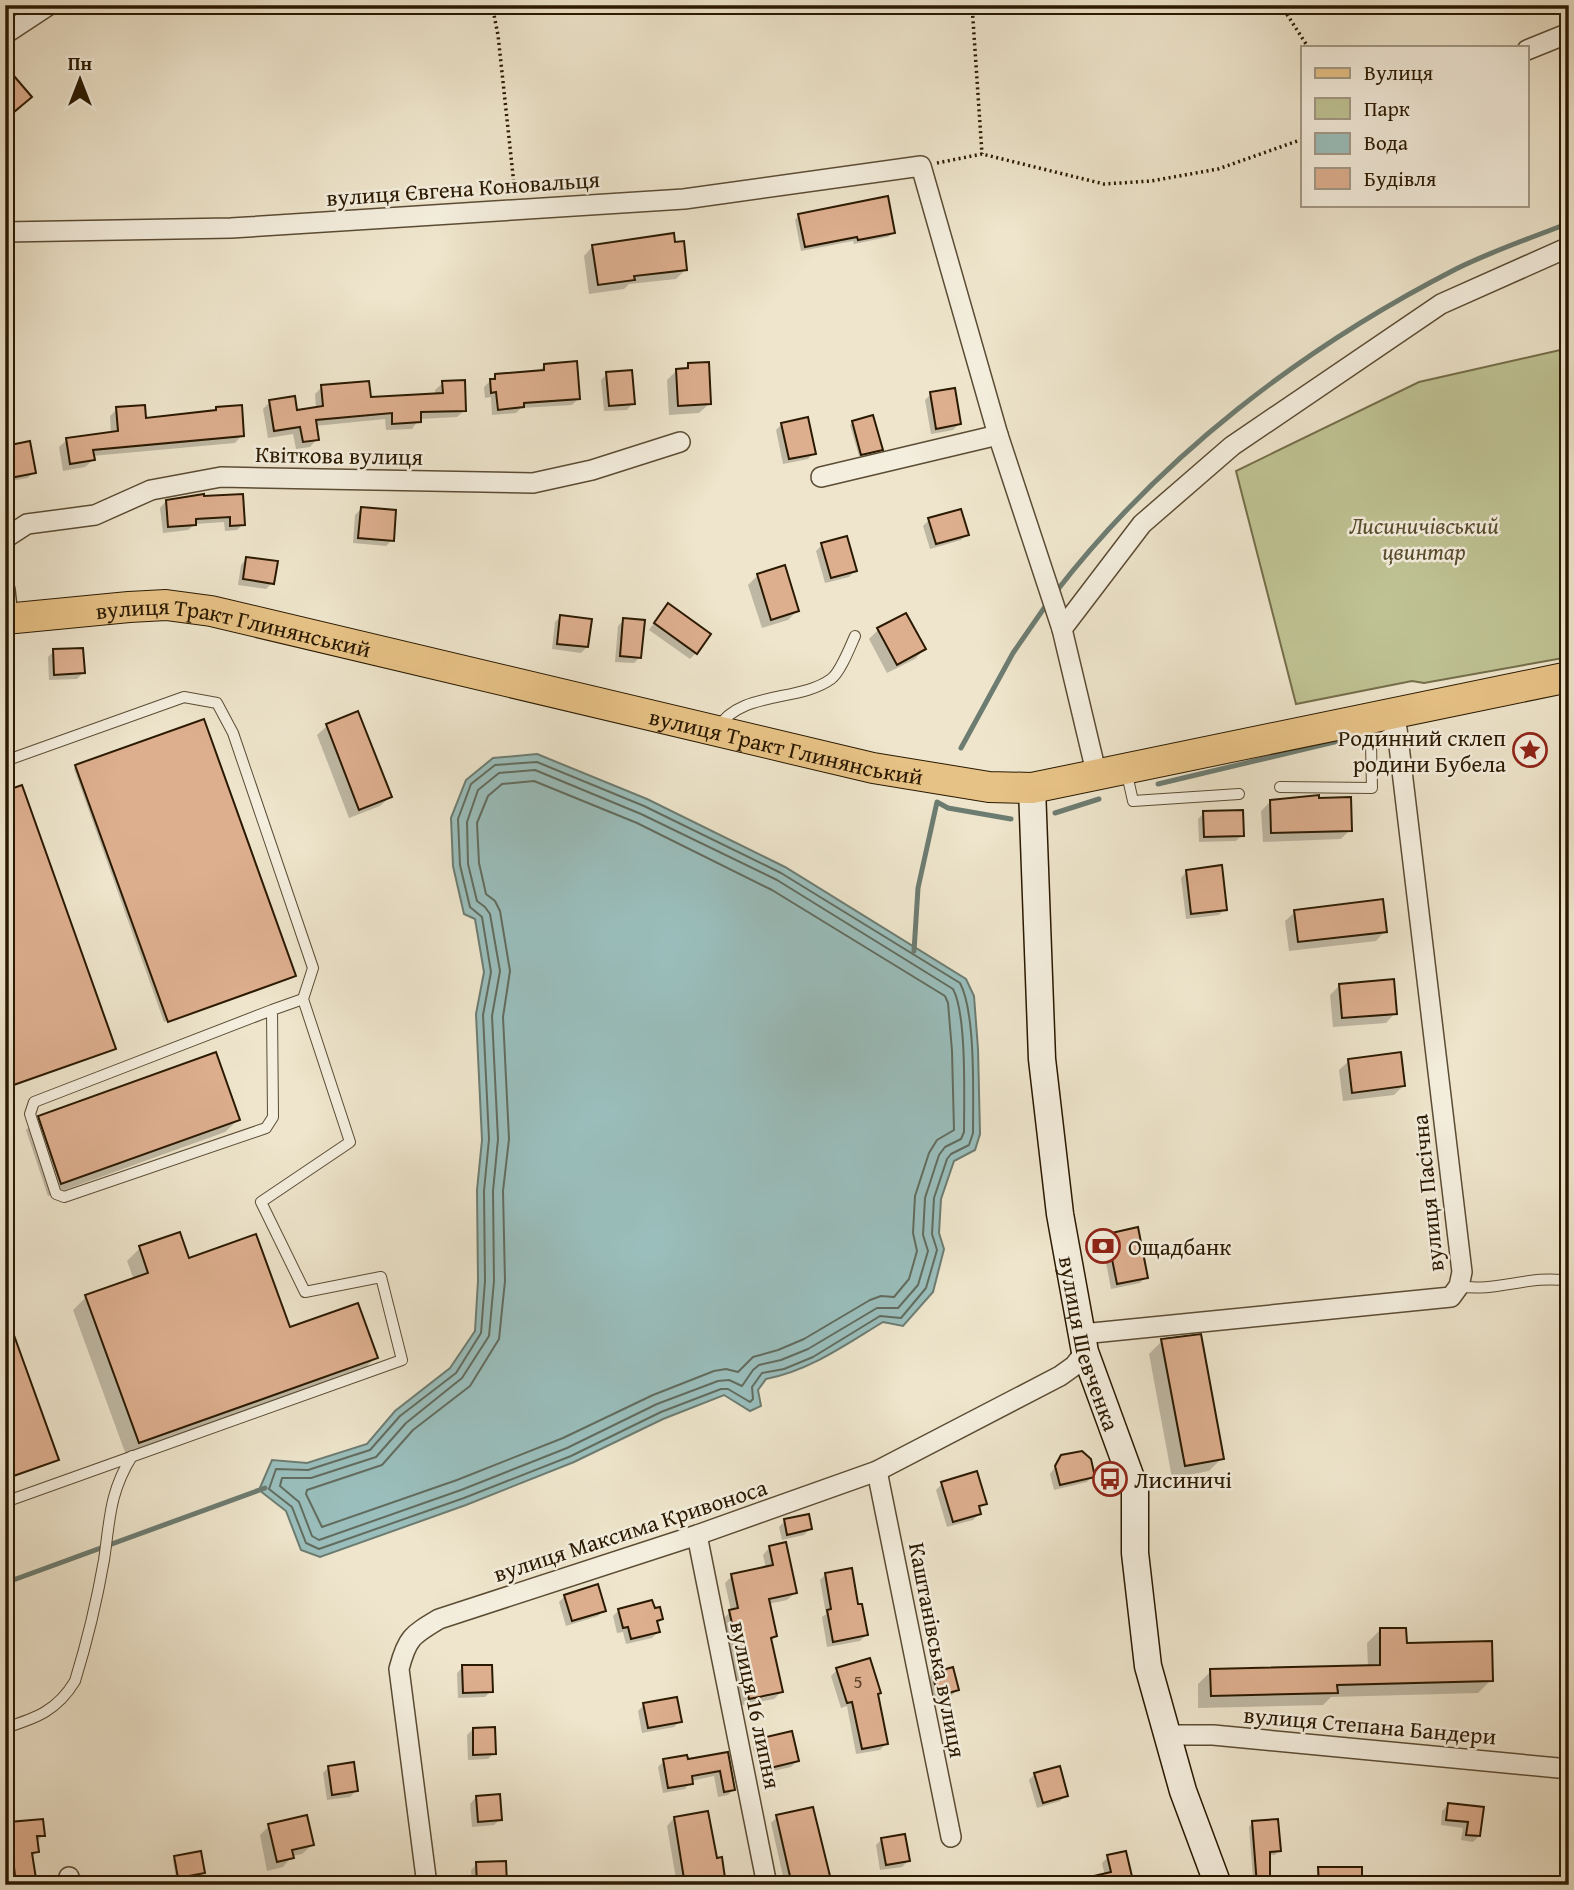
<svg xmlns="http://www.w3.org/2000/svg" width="1574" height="1890" font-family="'Gentium Book Plus',serif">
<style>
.green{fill:#bfc394;stroke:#746e4a;stroke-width:2}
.water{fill:#9abebc;stroke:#6d7c71;stroke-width:2}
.shadow{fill:#0003}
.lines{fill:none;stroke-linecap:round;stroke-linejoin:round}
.shore{stroke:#626c5e;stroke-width:2}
.stream{stroke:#6d7c71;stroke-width:5}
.building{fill:#deaf8f;stroke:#2a1901;stroke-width:2}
.service-casing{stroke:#5b4c34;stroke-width:12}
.minor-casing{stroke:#5b4c34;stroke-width:22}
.secondary-casing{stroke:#2a1901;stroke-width:29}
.primary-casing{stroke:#2a1901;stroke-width:32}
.path{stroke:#2a1901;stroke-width:3.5;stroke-dasharray:2 3.5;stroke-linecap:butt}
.service{stroke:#f4eede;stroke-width:10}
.minor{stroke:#f4eede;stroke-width:19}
.secondary{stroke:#f4eede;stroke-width:26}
.primary{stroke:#e7c286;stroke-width:30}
.labels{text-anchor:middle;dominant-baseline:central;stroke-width:5;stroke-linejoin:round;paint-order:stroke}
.number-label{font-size:19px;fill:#573e24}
.street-label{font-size:23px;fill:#2a1901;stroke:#f4eede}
.park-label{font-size:23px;font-style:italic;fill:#574c2d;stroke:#f4eede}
.poi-label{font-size:23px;fill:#2a1901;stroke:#f4eede;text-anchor:start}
</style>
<rect width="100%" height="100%" fill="#eee5cc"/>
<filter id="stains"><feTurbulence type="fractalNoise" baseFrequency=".00286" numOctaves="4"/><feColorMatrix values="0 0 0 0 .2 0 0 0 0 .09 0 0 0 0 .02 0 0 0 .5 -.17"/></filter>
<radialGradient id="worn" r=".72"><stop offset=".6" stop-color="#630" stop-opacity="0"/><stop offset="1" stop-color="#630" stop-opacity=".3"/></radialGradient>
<polygon class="green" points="1569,348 1569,657 1424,683 1412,681 1296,704 1236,471 1419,382"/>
<path class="water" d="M537,754L647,799L785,867L966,979L974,996L978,1049L980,1134L975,1150L954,1161L941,1199L939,1233L944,1249L933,1292L903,1326L883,1322C845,1345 809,1371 766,1379L758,1390L761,1406L750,1411L724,1395L663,1419L574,1462L466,1505L320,1557L301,1550L286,1511L259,1490L272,1460L307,1463L367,1444L395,1411L450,1368L475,1331L478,1281L477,1190L482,1140L476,1014L484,972L475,919L464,914L453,866L451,818L466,780L493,758Z"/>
<g class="shadow">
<polygon points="5,86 23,103 7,116 5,114"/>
<polygon points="799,215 893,233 888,237 854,244 853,241 801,251 795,220"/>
<polygon points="674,244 686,269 676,279 629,284 624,289 589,294 584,256 593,246"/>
<polygon points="689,364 709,404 699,413 669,415 667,380 677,370 683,370"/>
<polygon points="545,365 578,399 572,405 521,408 516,413 492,415 491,397 485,398 484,387 495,376 539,371"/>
<polygon points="607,374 633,403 627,410 604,411 601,380"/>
<polygon points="443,383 465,410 457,417 419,419 412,429 386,430 385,419 315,426 317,439 310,447 296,449 293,434 268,438 263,409 270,402 296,412 316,409 315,394 322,387 369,399 436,395 435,390"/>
<polygon points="931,394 959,424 953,430 931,434 925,400"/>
<polygon points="217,408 242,435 235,443 92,456 93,460 85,467 63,471 59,447 67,440 111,434 110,416 117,409 144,420 213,412"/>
<polygon points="853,422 881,449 878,452 859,456 850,425"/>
<polygon points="782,424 814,453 808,459 783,464 776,430"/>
<polygon points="29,443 34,472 28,478 5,482 5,448"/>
<polygon points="202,496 243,524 237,530 225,531 224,522 195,524 188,530 163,533 160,508 166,501"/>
<polygon points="361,509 392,540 386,546 353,543 355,515"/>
<polygon points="929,520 967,534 961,540 930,549 923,526"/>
<polygon points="822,545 855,571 849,577 825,583 816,551"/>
<polygon points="247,558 272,583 266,589 238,585 241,565"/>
<polygon points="758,575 797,611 788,620 762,628 748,585"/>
<polygon points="662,612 696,653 690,659 649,630"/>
<polygon points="561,616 587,647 581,653 552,649 555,622"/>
<polygon points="624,620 640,657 634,663 615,662 618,626"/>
<polygon points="878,630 924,649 915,659 887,673 869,639"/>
<polygon points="54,651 83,673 77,679 49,680 48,657"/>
<polygon points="357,714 390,797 380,806 349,818 317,735 327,726"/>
<polygon points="76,767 294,975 164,1022 74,769"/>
<polygon points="5,793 114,1048 5,1089"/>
<polygon points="1271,801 1350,830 1341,839 1263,842 1261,811"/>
<polygon points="1204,813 1242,835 1236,841 1199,842 1198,819"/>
<polygon points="1187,871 1225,909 1219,915 1186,919 1181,878"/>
<polygon points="1295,912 1385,931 1376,941 1289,951 1285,921"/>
<polygon points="1340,985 1395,1013 1386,1023 1333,1027 1330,995"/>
<polygon points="1349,1061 1403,1086 1394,1095 1343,1101 1339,1070"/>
<polygon points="39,1117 238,1120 225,1132 48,1196 26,1130"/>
<polygon points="1108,1235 1146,1277 1140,1283 1111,1289 1102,1241"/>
<polygon points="140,1248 188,1260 289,1329 376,1357 363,1370 126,1455 73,1310 86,1297 134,1280 127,1261"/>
<polygon points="1162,1341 1222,1458 1209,1471 1172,1478 1149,1354"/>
<polygon points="1062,1457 1093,1476 1087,1482 1054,1490 1050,1474"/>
<polygon points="942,1484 985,1503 978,1510 979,1514 973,1520 947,1527 936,1490"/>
<polygon points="785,1521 810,1529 804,1535 782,1540 779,1527"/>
<polygon points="770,1547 795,1593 787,1600 768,1604 775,1636 770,1641 781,1692 774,1699 742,1705 723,1619 731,1611 725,1583 732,1576 766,1568 763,1555"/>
<polygon points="826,1574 857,1606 866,1635 860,1641 827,1647 822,1617 826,1614 820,1580"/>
<polygon points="565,1596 604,1610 598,1616 566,1626 559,1602"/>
<polygon points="619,1610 661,1619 656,1623 658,1632 652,1638 626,1644 623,1632 617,1633 613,1616"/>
<polygon points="1380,1630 1405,1645 1491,1680 1478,1693 1331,1697 1323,1705 1198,1708 1198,1684 1211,1671 1368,1667 1367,1643"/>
<polygon points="463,1667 491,1691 485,1697 458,1698 457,1673"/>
<polygon points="837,1670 876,1695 886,1744 880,1750 856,1754 847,1706 841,1708 831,1676"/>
<polygon points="933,1674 957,1690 951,1696 932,1701 927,1680"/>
<polygon points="644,1705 680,1721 674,1727 642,1733 638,1711"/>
<polygon points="473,1729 494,1753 488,1759 468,1760 467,1735"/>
<polygon points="759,1741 797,1761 791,1767 760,1774 753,1747"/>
<polygon points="727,1754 734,1789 728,1795 718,1797 714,1776 691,1781 685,1789 663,1793 658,1767 664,1761 687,1761"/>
<polygon points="329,1767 356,1791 350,1797 327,1800 323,1773"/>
<polygon points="1035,1774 1066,1795 1060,1801 1037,1808 1029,1780"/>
<polygon points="476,1797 500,1819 494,1825 472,1827 470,1804"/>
<polygon points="1448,1805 1482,1809 1479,1836 1473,1842 1461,1840 1463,1828 1441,1825 1442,1811"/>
<polygon points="777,1817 829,1880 824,1885 785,1885 771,1823"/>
<polygon points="674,1818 723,1885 677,1885 667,1826"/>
<polygon points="1253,1822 1279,1850 1275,1855 1268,1855 1268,1885 1241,1885 1246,1878 1253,1878 1249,1827"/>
<polygon points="10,1824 43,1835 36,1843 37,1852 31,1857 36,1885 5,1885 5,1829"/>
<polygon points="269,1826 312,1845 302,1854 292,1856 283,1867 267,1871 260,1835"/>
<polygon points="882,1839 908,1861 902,1867 880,1870 876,1845"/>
<polygon points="1108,1857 1132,1885 1105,1876 1102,1863"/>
<polygon points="175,1858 203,1872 200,1875 176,1879 173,1860"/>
<polygon points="477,1864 505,1885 472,1885 471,1870"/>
<polygon points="1319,1869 1361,1885 1317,1885 1317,1872"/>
<polygon points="171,1875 172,1885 130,1885 135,1880"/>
<polygon points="1399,1879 1420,1880 1420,1885 1393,1885"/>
</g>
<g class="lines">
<g class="shore">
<path d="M537,762L644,806L781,873L960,983C976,1013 973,1097 973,1133L969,1145L951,1154L947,1159L934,1198L932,1234L937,1250L926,1288L901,1318L880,1316L813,1357L784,1369L762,1373L752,1387L753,1399L750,1402L728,1389H721L661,1412L571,1456L464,1498L319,1549L306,1543L292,1507L269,1489L276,1469L308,1470L370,1450L400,1416L456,1373L481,1333L485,1281L484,1191L489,1139L483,1015L491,972L482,917L470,907L460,865L458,819L471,784L495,765Z"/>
<path d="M535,770L641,814L777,880L953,989C967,1015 964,1099 964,1132L961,1139L945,1147L939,1155L925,1198L923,1235L928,1251L918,1285L898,1308H877L808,1349L781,1360L759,1365L753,1370L742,1386L729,1380L718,1381L657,1404L567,1448L461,1490L319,1540L312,1536L299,1502L280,1486L282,1478H311L376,1457L406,1423L462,1378L489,1336L494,1281L493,1191L498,1139L492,1016L500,971L490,914L485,907L477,901L468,864L467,822L478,790L499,773Z"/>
<polygon points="534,781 637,823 772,890 945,996 948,1003 952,1051 954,1130 937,1140 929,1153 915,1196 913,1233 917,1251 909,1279 894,1297 881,1296 870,1300 804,1339 778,1350 753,1357 738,1372 726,1369 714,1371 653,1395 563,1438 457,1480 322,1527 306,1494 307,1490 382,1465 413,1430 470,1386 499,1339 505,1281 503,1191 509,1139 503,1017 510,971 500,911 495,901 486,894 479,863 477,823 488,796 502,784"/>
</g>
<g class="stream">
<path d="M1055,593C1161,456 1302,348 1456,269C1492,251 1531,238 1569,223"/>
<polyline points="961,748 1013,653 1049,601"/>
<polyline points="1158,784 1372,733"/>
<polyline points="1055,813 1099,799"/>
<polyline points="914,951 918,888 937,802 948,808 1011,819"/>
<polyline points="5,1583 265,1488"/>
</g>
</g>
<g class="building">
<polygon points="14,76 32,97 14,112 5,101 5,84"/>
<polygon points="888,196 895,233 858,240 857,237 805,247 798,214"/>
<polygon points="674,233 675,242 684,241 687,270 634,276 635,280 598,285 592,245"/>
<polygon points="577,361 580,399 524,403 524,407 498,410 496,392 491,393 490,379 495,379 495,374 544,370 544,364"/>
<polygon points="709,362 711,404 678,406 676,369 688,368 688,363"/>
<polygon points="632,370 635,404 609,406 606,372"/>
<polygon points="465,380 466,411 421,412 421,422 392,424 392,413 316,420 319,440 303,442 300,427 274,431 269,400 295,396 297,410 323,406 321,385 369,381 371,397 443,393 442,381"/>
<polygon points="955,388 961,424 936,429 930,392"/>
<polygon points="145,405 146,418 216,410 216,407 242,405 244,436 93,450 95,460 70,464 66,438 118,431 116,407"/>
<polygon points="873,415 883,450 861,455 852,421"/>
<polygon points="808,417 816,454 789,459 781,423"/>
<polygon points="30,441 36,473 10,478 5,446"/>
<polygon points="204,494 204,496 243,494 245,525 230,526 230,517 196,519 196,525 168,527 166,500"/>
<polygon points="361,507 396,510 394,541 358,538"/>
<polygon points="961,509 969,535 936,544 928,518"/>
<polygon points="847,536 857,571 831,578 821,543"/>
<polygon points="246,557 278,561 274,584 243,579"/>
<polygon points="785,565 799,611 771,620 757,574"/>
<polygon points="668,603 711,634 697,654 654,623"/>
<polygon points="906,613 926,649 897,665 877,628"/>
<polygon points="560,615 592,619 588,647 557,644"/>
<polygon points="623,618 645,620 641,658 620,656"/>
<polygon points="83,648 85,673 54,675 53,649"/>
<polygon points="358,711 392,797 359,810 326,724"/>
<polygon points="204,719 296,976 168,1022 75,765"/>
<polygon points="22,785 116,1049 5,1088 5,791"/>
<polygon points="1319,795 1319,798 1351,797 1352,831 1271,833 1270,800"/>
<polygon points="1243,810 1244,836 1204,837 1203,811"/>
<polygon points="1222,865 1227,910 1191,914 1186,870"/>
<polygon points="1383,899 1387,932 1298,942 1294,910"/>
<polygon points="1394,979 1397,1014 1342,1018 1339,984"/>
<polygon points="216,1052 240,1120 61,1184 38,1116"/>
<polygon points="1401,1052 1405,1086 1352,1093 1348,1059"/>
<polygon points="1138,1227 1148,1278 1117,1284 1107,1234"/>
<polygon points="180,1232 189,1258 256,1234 290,1327 358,1303 378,1358 139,1443 85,1295 148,1273 139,1246"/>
<polygon points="5,1316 7,1316 59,1460 5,1479"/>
<polygon points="1201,1334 1224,1459 1185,1466 1161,1339"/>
<polygon points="1082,1451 1091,1459 1095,1477 1060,1485 1055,1466 1061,1455"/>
<polygon points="977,1471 987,1504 979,1506 981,1514 953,1522 941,1482"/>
<polygon points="809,1514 812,1529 787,1535 784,1519"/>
<polygon points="786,1542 797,1593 769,1599 777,1636 771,1638 783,1692 749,1699 729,1610 738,1608 731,1574 773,1565 769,1546"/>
<polygon points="852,1568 858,1604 862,1604 868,1635 833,1642 827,1610 831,1609 825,1573"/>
<polygon points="598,1584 606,1611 572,1621 564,1595"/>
<polygon points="652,1600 655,1608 660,1607 663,1619 657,1621 660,1632 631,1639 628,1627 623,1628 618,1609"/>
<polygon points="1380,1628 1406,1628 1407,1643 1492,1641 1493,1681 1337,1685 1338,1693 1211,1696 1210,1669 1380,1665"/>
<polygon points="870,1658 881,1693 878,1694 888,1744 862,1749 852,1702 847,1703 836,1668"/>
<polygon points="462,1665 492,1665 493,1692 463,1693"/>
<polygon points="953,1667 959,1690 938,1696 932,1673"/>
<polygon points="677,1697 682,1722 648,1728 643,1703"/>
<polygon points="495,1727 496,1754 473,1755 473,1728"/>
<polygon points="792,1731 799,1761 766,1769 758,1739"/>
<polygon points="728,1752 735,1790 724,1792 720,1771 692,1776 693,1784 668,1788 663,1759 687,1755 688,1759"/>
<polygon points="354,1762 358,1791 332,1795 328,1766"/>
<polygon points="1060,1766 1068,1796 1043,1803 1034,1773"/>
<polygon points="500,1794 502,1820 478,1822 476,1796"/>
<polygon points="1448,1803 1484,1807 1480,1836 1466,1835 1468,1822 1446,1820"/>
<polygon points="813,1807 831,1880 810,1885 792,1885 776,1815"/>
<polygon points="708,1811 717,1858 722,1857 726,1885 685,1885 674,1817"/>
<polygon points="307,1815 314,1845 292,1850 294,1858 277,1862 268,1824"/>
<polygon points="43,1819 45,1836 37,1836 39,1852 32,1853 37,1885 16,1885 9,1822"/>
<polygon points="1278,1819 1281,1851 1270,1852 1270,1885 1257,1885 1252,1821"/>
<polygon points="905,1834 910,1861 886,1865 881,1838"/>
<polygon points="201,1851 205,1873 178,1878 174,1856"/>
<polygon points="1126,1851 1134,1885 1082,1885 1081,1879 1111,1872 1107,1855"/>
<polygon points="506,1861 507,1885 477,1885 476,1862"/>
<polygon points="1318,1867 1362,1867 1362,1885 1319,1885"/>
</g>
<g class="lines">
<g class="service-casing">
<g id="service">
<path d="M718,728C739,691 800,702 831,679C840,673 850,647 855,636"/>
<polyline points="5,761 184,697 217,703 233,733 313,968 303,999 350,1142 261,1202 305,1292 381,1277 402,1360 5,1502"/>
<polyline points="1126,770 1133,801 1239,794"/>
<polyline points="1280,787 1372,788 1371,744 1397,729"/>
<polyline points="272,1010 273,1117 266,1128 64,1197 56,1194 30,1114 34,1102 272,1010 303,999"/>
<path d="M1459,1286C1495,1293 1530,1274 1569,1281"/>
<path d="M5,1728C36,1718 57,1711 75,1681C87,1642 97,1600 104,1560C110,1520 109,1493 132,1456"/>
</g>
</g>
<g class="minor-casing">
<g id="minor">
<polyline points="5,34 49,5"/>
<polyline points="1527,50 1569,33"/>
<polyline points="5,232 231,228 684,199 921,166 998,435 1062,629"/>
<polyline points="821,477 998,435"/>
<polyline points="5,541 7,537 27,524 95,515 151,490 221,477 533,483 592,470 680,442"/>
<polyline points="5,590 8,618"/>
<polyline points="1097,776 1062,629 1142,524 1232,446 1441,304 1569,247"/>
<polyline points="1082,1334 1451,1297 1459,1286 1462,1272 1397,729 1390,713"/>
<polyline points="877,1471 951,1837"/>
<polyline points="697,1535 767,1885"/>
<polyline points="1167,1735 1213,1735 1569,1769"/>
<polyline points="69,1877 69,1885"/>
<path d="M427,1885L399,1669C407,1638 412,1635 439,1619L697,1535L877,1471L1060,1376L1074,1366L1085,1352"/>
</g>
</g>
<g class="secondary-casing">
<g id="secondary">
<path id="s1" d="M1032,788L1042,1059L1060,1214L1085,1352L1135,1489V1553L1148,1666L1183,1791L1218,1885"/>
</g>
</g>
<g class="primary-casing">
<g id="primary">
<path id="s2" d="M5,619L129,607L166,605L211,611L873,768L989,787L1032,788L1569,677"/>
</g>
</g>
<g class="path">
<polyline points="492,5 498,35 515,194"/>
<polyline points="972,5 982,154"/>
<polyline points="1281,5 1308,47"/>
<polyline points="937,163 982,154 1104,184 1151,181 1218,169 1303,139"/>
</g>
<use href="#service" class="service"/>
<use href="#minor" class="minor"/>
<use href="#secondary" class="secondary"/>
<use href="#primary" class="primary"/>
</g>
<defs>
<g id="sight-ring" transform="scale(1.75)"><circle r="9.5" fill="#f4eede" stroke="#8f2418" stroke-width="1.5"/><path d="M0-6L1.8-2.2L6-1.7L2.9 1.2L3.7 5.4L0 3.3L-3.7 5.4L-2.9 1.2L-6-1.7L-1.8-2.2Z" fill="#8f2418"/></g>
<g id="bank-ring" transform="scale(1.75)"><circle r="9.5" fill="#f4eede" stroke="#8f2418" stroke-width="1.5"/><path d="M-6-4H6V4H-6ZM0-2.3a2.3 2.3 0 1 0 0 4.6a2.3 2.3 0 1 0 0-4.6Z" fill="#8f2418"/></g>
<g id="bus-ring" transform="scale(1.75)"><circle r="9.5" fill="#f4eede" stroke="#8f2418" stroke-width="1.5"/><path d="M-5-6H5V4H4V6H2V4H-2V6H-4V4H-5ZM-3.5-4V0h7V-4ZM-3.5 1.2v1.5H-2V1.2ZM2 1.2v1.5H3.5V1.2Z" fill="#8f2418"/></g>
</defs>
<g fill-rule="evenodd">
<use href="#sight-ring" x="1530" y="750"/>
<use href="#bank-ring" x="1103" y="1246"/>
<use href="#bus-ring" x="1110" y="1479"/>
</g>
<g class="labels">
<g class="number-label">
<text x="858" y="1681">5</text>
</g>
<g class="street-label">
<text transform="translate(463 188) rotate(-4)">вулиця Євгена Коновальця</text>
<text transform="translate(339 455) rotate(1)">Квіткова вулиця</text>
<text stroke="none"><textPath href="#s2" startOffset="231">вулиця Тракт Глинянський</textPath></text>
<text stroke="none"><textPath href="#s2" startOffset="798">вулиця Тракт Глинянський</textPath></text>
<text transform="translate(1427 1193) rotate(-96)">вулиця Пасічна</text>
<text stroke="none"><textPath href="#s1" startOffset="560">вулиця Шевченка</textPath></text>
<text transform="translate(630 1530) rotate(-18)">вулиця Максима Кривоноса</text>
<text transform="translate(938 1650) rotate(79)">Каштанівська вулиця</text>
<text transform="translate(756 1705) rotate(78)">вулиця 16 липня</text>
<text transform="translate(1370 1725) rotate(5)">вулиця Степана Бандери</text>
</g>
<g class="park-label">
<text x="1424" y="525">Лисиничівський<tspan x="1424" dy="26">цвинтар</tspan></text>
</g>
<g class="poi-label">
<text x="1506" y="737" text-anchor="end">Родинний склеп<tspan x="1506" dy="26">родини Бубела</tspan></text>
<text x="1128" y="1246">Ощадбанк</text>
<text x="1134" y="1479">Лисиничі</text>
</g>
</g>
<rect width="1574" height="1890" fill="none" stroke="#eee5cc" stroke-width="28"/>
<rect x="7" y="7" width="1560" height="1876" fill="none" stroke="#2a1901" stroke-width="3.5"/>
<rect x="14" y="14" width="1546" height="1862" fill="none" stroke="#2a1901" stroke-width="2"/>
<rect x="1301" y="46" width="228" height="161" fill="#f4eede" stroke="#a39986" stroke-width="2"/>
<rect x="1315" y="68" width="35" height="10" fill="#e7c286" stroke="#a39986" stroke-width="2"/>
<text x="1364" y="80" font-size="21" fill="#2a1901">Вулиця</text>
<rect x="1315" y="98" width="35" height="21" fill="#bfc394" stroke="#a39986" stroke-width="2"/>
<text x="1364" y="116" font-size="21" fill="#2a1901">Парк</text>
<rect x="1315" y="133" width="35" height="21" fill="#9abebc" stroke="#a39986" stroke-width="2"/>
<text x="1364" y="150" font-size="21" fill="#2a1901">Вода</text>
<rect x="1315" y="168" width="35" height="21" fill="#deaf8f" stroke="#a39986" stroke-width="2"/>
<text x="1364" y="186" font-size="21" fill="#2a1901">Будівля</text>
<g transform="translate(80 80)" stroke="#f4eede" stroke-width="5" paint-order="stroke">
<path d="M0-5L12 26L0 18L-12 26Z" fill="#2a1901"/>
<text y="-10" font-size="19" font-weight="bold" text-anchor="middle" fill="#2a1901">Пн</text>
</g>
<rect width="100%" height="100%" filter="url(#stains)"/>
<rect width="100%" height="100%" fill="url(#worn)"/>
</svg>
